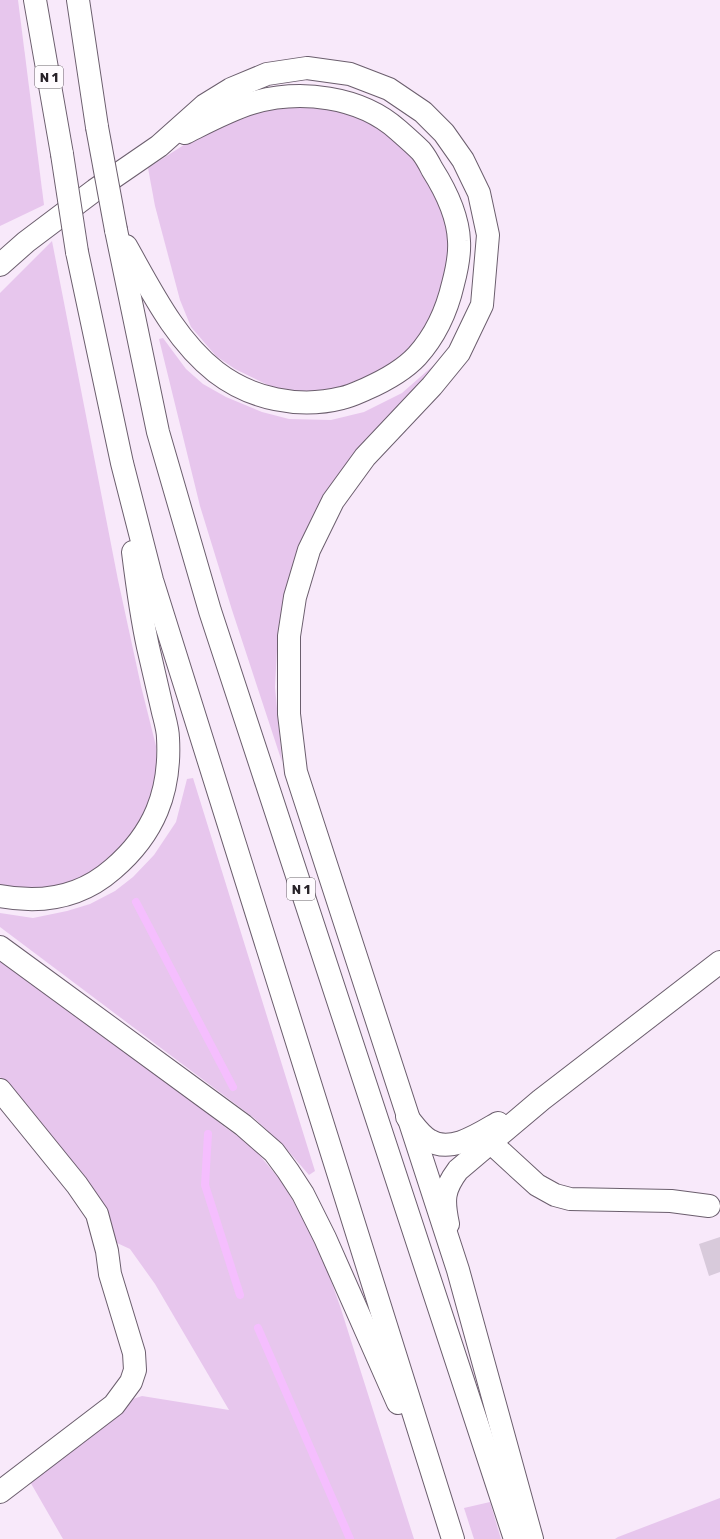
<svg xmlns="http://www.w3.org/2000/svg" width="720" height="1539" font-family="Rubik,sans-serif">
<style>
.green{fill:#e7c6ed}
.lines{fill:none;stroke-linecap:round;stroke-linejoin:round}
.stream{stroke:#f5befe;stroke-width:8}
.building{fill:#d8cadb}
.minor-casing{stroke:#6b5e6d;stroke-width:24}
.highway-casing{stroke:#6b5e6d;stroke-width:24}
.minor{stroke:#fff;stroke-width:22}
.highway{stroke:#fff;stroke-width:22}
.highway-bridge-casing{stroke:#6b5e6d;stroke-width:24;stroke-linecap:butt}
.highway-bridge{stroke:#fff;stroke-width:22}
.labels{text-anchor:middle;dominant-baseline:central;stroke-width:3.5;stroke-linejoin:round;paint-order:stroke}
.shield{fill:#fefbfe;stroke:#686268;stroke-width:1}
.shield-label{font-size:13px;font-weight:bold;fill:#272128}
</style>
<rect width="100%" height="100%" fill="#f8e9fa"/>
<g class="green">
<polygon points="0,0 18,0 44,205 0,226"/>
<polygon points="307,102 374,120 411,153 442,194 453,269 424,336 385,373 331,392 280,391 235,369 216,356 191,327 180,300 155,206 148,168 204,132 272,104"/>
<polygon points="52,241 118,580 141,686 156,746 156,778 152,809 134,836 105,865 78,880 52,887 26,891 0,887 0,293"/>
<polygon points="163,338 186,369 203,384 226,397 262,412 289,419 331,420 364,412 402,393 443,357 395,411 294,567 278,630 275,687 282,762 232,610 200,506 159,339"/>
<polygon points="193,778 315,1171 309,1175 283,1145 254,1118 0,927 0,913 33,918 67,911 90,904 115,891 133,877 154,855 176,822 187,779"/>
<polygon points="0,960 107,1040 191,1100 226,1128 252,1146 281,1181 301,1214 325,1264 340,1306 414,1539 63,1539 25,1473 114,1405 142,1396 229,1410 155,1284 130,1249 117,1243 93,1196 0,1077"/>
<polygon points="720,1498 720,1539 615,1539 618,1537"/>
<polygon points="490,1502 501,1539 474,1539 464,1508"/>
</g>
<g class="lines">
<g class="stream">
<polyline points="136,902 233,1087"/>
<polyline points="208,1134 205,1185 240,1295"/>
<polyline points="258,1328 350,1539"/>
</g>
</g>
<polygon class="building" points="720,1237 720,1272 709,1276 699,1244"/>
<g class="lines">
<g class="minor-casing">
<g id="minor">
<polyline points="0,1090 77,1185 97,1214 107,1251 110,1274 134,1353 135,1370 131,1382 114,1405 0,1492"/>
<path d="M407,1117C414,1125 420,1135 429,1140C450,1154 479,1134 498,1123"/>
<polyline points="490,1142 537,1185 555,1195 570,1199 671,1201 709,1206"/>
<path d="M448,1224C443,1200 443,1190 458,1170L541,1100L720,962"/>
</g>
</g>
<g class="highway-casing">
<g id="highway">
<polyline points="35,0 62,154"/>
<polyline points="78,0 97,127"/>
<polyline points="116,230 158,432 210,611 515,1539"/>
<path d="M126,246C151,290 175,340 216,372C251,399 299,409 342,398C351,396 359,392 366,389C384,381 404,370 417,356C435,336 447,310 453,284C457,269 460,256 459,241C458,215 446,191 432,169C429,163 425,156 421,151C414,144 406,137 398,130C360,96 300,89 252,103C229,110 207,122 185,133"/>
<polyline points="77,252 122,463 152,580 453,1539"/>
<polyline points="0,265 26,242 95,190 159,146 205,105 231,89 267,74 307,68 350,74 389,89 423,112 444,133 463,160 479,193 488,235 482,305 459,353 432,386 365,457 333,501 309,550 295,597 289,636 289,714 296,772 458,1270 532,1539"/>
<path d="M0,896C42,904 80,898 113,869C154,834 171,792 168,738C168,730 165,720 163,712C158,690 153,669 148,647C141,615 137,584 133,552"/>
<polyline points="0,947 243,1125 274,1152 288,1171 303,1194 325,1238 398,1403"/>
</g>
</g>
<use href="#minor" class="minor"/>
<use href="#highway" class="highway"/>
<g class="highway-bridge-casing">
<g id="highway-bridge">
<polyline points="97,127 116,230"/>
<polyline points="62,154 77,252"/>
</g>
</g>
<use href="#highway-bridge" class="highway-bridge"/>
</g>
<g class="labels">
<g class="shield">
<rect x="35" y="66" width="28" height="22" rx="3"/>
<rect x="287" y="878" width="28" height="22" rx="3"/>
</g>
<g class="shield-label">
<text x="49" y="77">N 1</text>
<text x="301" y="889">N 1</text>
</g>
</g>
</svg>
